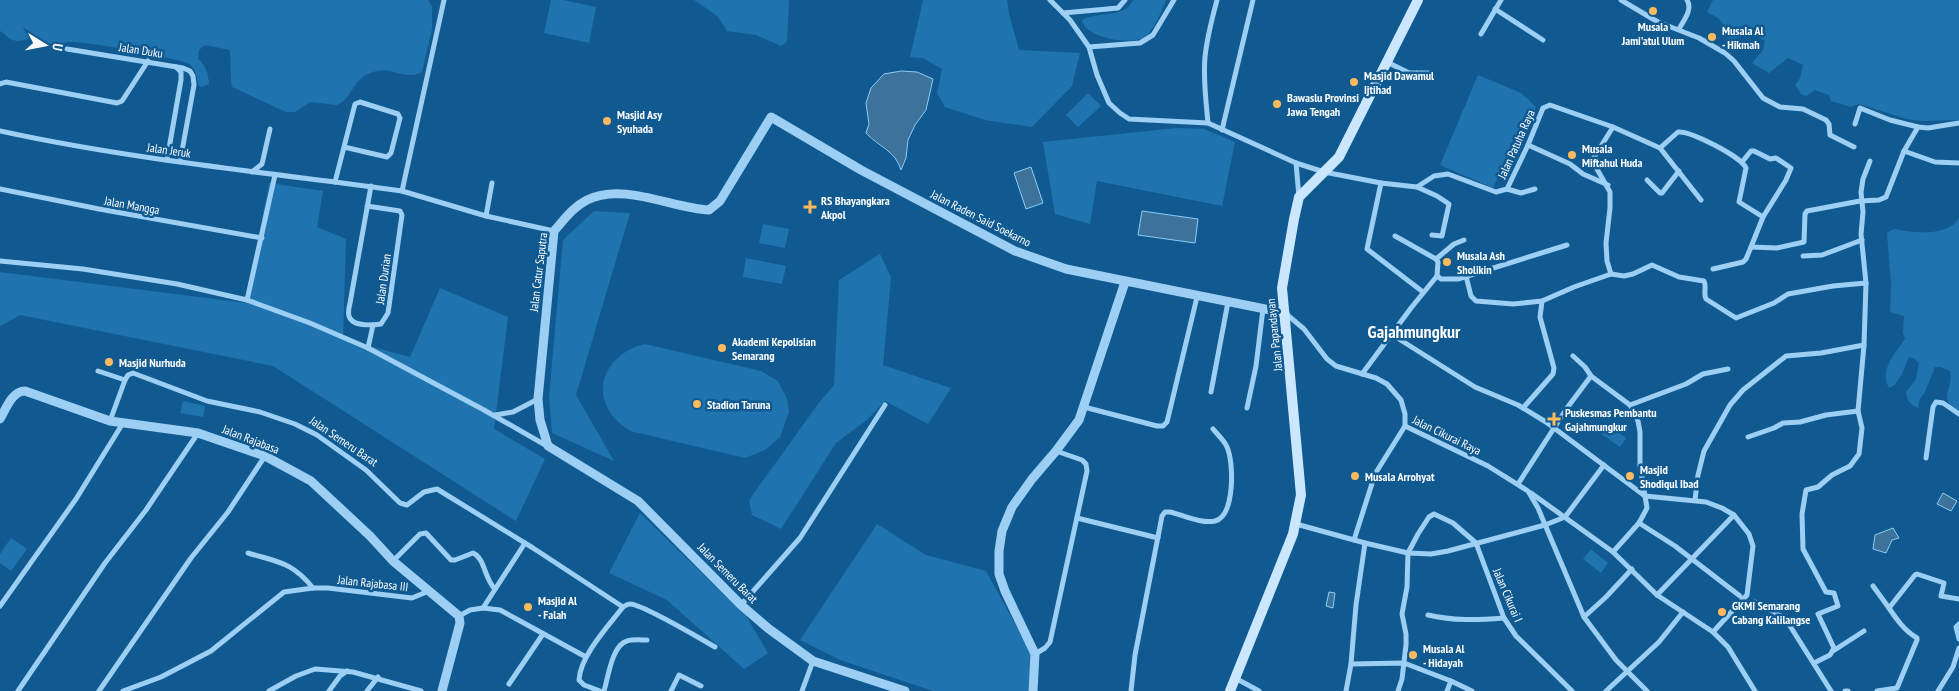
<svg xmlns="http://www.w3.org/2000/svg" width="1959" height="691" font-family="'PT Sans Narrow',sans-serif">
<style>
.green{fill:#1f74af}
.water{fill:#3d729a;stroke:#8dccf6}
.lines{fill:none;stroke-linecap:round;stroke-linejoin:round}
.minor{stroke:#9ccff3;stroke-width:5}
.tertiary{stroke:#9ccff3;stroke-width:9}
.secondary{stroke:#cbe7fd;stroke-width:10}
.poi-dot{fill:#ffba5d;stroke:#105a91;stroke-width:2}
.labels{text-anchor:middle;dominant-baseline:central;stroke-width:5;stroke-linejoin:round;paint-order:stroke}
.poi-label{font-size:12px;font-weight:bold;fill:#fff;stroke:#105a91;text-anchor:start}
.street-label{font-size:12px;fill:#fff;stroke:#105a91}
.district-label{font-size:18px;font-weight:bold;fill:#fff;stroke:#105a91}
</style>
<rect width="100%" height="100%" fill="#105a91"/>
<g class="green">
<path d="M0,0H428L432,6V29L422,72C405,81 393,67 377,71C350,77 356,96 337,105L310,102L295,112H286L232,87L231,80L230,50L205,45L199,50L198,59C206,66 208,72 209,84L202,87L198,85C197,77 196,69 189,64C179,58 79,40 68,42C62,43 58,47 50,48C30,28 29,45 13,40C9,39 4,33 0,31Z"/>
<polygon points="551,0 563,0 596,7 589,43 544,33"/>
<polygon points="694,0 789,0 787,42 781,46 756,35 727,31 721,21 716,15"/>
<polygon points="923,0 1007,0 1009,14 1019,50 1080,53 1072,86 1032,127 985,120 945,107 937,93 942,69 923,58 910,57"/>
<path d="M1133,0H1166C1161,11 1155,30 1144,37C1131,46 1085,38 1082,20C1097,11 1125,19 1133,0Z"/>
<polygon points="1713,0 1959,0 1959,120 1922,121 1907,119 1859,104 1851,107 1831,101 1829,95 1815,90 1806,96 1801,94 1795,85 1800,78 1803,65 1788,58 1769,73 1752,63 1763,50 1765,41 1750,32 1731,42 1723,34 1725,26 1718,18 1707,12"/>
<polygon points="1478,75 1521,93 1536,107 1517,155 1509,152 1493,188 1440,165"/>
<polygon points="1088,93 1101,106 1078,127 1066,115"/>
<polygon points="1176,128 1204,129 1235,142 1222,206 1097,181 1090,224 1055,214 1043,142"/>
<polygon points="269,183 323,191 317,227 346,239 343,339 410,357 440,288 508,317 494,429 545,459 516,521 273,366 20,315 0,326 0,272 246,303"/>
<polygon points="594,211 630,213 576,395 614,461 552,433 549,397 563,240"/>
<path d="M1959,218V413C1936,396 1954,391 1950,371L1941,367H1935L1925,392L1920,399L1918,408C1910,405 1907,400 1906,392L1916,379L1919,363L1915,359L1909,357C1905,367 1899,385 1889,388C1879,370 1895,353 1905,339L1903,333L1904,316L1890,312L1891,284L1887,233L1894,229C1913,233 1948,237 1959,218Z"/>
<polygon points="763,224 789,229 785,248 759,243"/>
<polygon points="880,254 891,277 883,365 951,388 928,424 885,401 868,419 836,443 781,529 752,515 749,500 818,404 834,385 839,280"/>
<polygon points="746,258 786,266 782,284 743,277"/>
<path d="M645,344L761,371L778,381L787,399L789,412L780,437L765,450L745,458L630,431C622,425 613,419 608,409C592,379 616,350 645,344Z"/>
<polygon points="183,401 205,406 203,417 180,413"/>
<polygon points="1607,424 1626,438 1620,447 1600,433"/>
<polygon points="640,513 746,616 768,653 744,669 667,600 609,573"/>
<polygon points="877,524 926,555 986,571 1032,655 1028,691 933,691 840,660 800,640"/>
<polygon points="11,538 27,549 11,571 0,563 0,554"/>
<polygon points="1591,549 1608,563 1601,573 1583,559"/>
</g>
<g class="water">
<path d="M901,71L917,72L933,79L926,110L915,125L908,140L906,158L901,170C895,150 880,148 866,133L869,124L866,103L871,88L884,74Z"/>
<polygon points="1031,167 1043,203 1026,209 1014,173"/>
<polygon points="1142,211 1198,219 1195,243 1138,235"/>
<polygon points="1943,493 1957,501 1951,511 1937,504"/>
<polygon points="1893,528 1899,538 1892,540 1886,553 1873,549 1875,535"/>
<polygon points="1329,592 1335,593 1333,608 1326,606"/>
</g>
<g class="lines">
<g class="minor">
<polyline points="1050,0 1070,20 1089,47 1097,75 1109,103 1120,113 1129,119 1208,123 1296,163 1324,172 1381,183 1417,187 1434,176 1448,174 1496,192 1507,189 1528,145 1543,108 1550,105 1613,127 1660,148 1701,200"/>
<polyline points="1621,0 1658,22 1699,38 1725,53 1734,61 1763,98 1780,107 1803,109 1826,120 1829,124 1830,135 1854,147"/>
<polyline points="1495,9 1543,40"/>
<polyline points="1063,13 1118,8 1125,0"/>
<path d="M1679,29C1684,20 1693,9 1687,0"/>
<polyline points="1481,34 1501,0"/>
<polyline points="1089,47 1140,43 1153,35 1174,0"/>
<polyline points="67,49 183,68 190,71 193,76 194,85 180,162"/>
<polyline points="1387,62 1409,73 1429,73"/>
<polyline points="0,84 6,82 117,103 122,101 148,61"/>
<path d="M1208,123C1206,101 1203,79 1205,57C1207,37 1212,19 1217,0"/>
<polyline points="1855,124 1860,108 1890,120 1918,127 1928,128 1959,123"/>
<polyline points="1222,130 1253,0"/>
<path d="M0,131C110,155 223,168 335,182"/>
<polyline points="1528,145 1570,164 1583,174 1608,185"/>
<polyline points="344,147 387,157 391,153 400,118 398,114 360,102 355,104 335,182 402,191 444,0"/>
<path d="M1660,148L1678,132C1691,131 1742,157 1746,168L1739,202L1763,217L1751,247L1777,248L1804,242L1805,214L1807,211L1860,201L1879,200L1886,197L1904,151L1918,127"/>
<polyline points="1904,151 1935,162 1959,163"/>
<polyline points="167,160 181,80 181,72 176,67"/>
<polyline points="1742,162 1751,151 1754,151 1770,159 1776,158 1791,168 1786,180 1763,217"/>
<polyline points="1296,163 1299,197"/>
<polyline points="252,172 262,164 270,129"/>
<polyline points="1647,180 1660,193 1662,193 1679,171"/>
<polyline points="1381,183 1367,249 1423,292"/>
<polyline points="1417,187 1437,196 1449,204 1442,236 1432,235"/>
<polyline points="0,189 99,209 262,238"/>
<polyline points="1507,189 1521,193 1535,189"/>
<polyline points="402,191 486,216 554,231"/>
<path d="M367,206L400,211L402,215L388,313L381,324C373,325 352,327 349,316C348,313 349,307 350,303L371,186"/>
<polyline points="486,216 492,183"/>
<polyline points="1395,236 1436,259 1438,262 1437,276"/>
<polyline points="1803,256 1822,255 1862,240"/>
<polyline points="1436,259 1454,244 1464,240"/>
<polyline points="0,261 83,269 177,284 247,300 310,323 368,348 484,410 547,446"/>
<polyline points="1713,269 1743,262 1746,259 1751,247"/>
<polyline points="1611,274 1607,261 1606,243 1610,208 1610,192 1593,162 1593,159 1613,127"/>
<path d="M1466,276L1471,296L1476,301L1513,304L1542,301L1574,287L1611,274L1624,276L1633,274L1652,265L1679,277L1704,281C1707,287 1703,293 1706,299L1736,318L1774,303L1788,294L1833,286L1866,283"/>
<polyline points="247,300 275,175"/>
<polyline points="1285,313 1304,329 1327,359 1336,366 1376,378 1387,384 1401,400 1405,414 1405,426 1375,474 1354,540"/>
<polyline points="1391,334 1475,387 1518,405 1546,422 1645,496 1706,502 1722,508 1734,515 1749,534 1753,546 1747,595 1713,632"/>
<polyline points="368,348 373,325"/>
<polyline points="1573,356 1585,367 1591,376 1630,405 1638,421 1640,432 1640,465 1647,508 1639,523 1613,552"/>
<polyline points="98,371 125,380"/>
<polyline points="1362,374 1411,308 1437,276 1441,279 1458,279 1567,245"/>
<polyline points="1211,392 1228,302"/>
<polyline points="1630,405 1686,384 1703,374 1728,369"/>
<polyline points="1084,407 1157,426 1163,426 1167,422 1197,297"/>
<polyline points="1247,408 1256,366 1263,309"/>
<polyline points="1523,408 1553,374 1554,368 1540,317 1542,301"/>
<polyline points="495,415 513,412 538,399"/>
<polyline points="110,421 125,380 128,375 133,373 207,401 260,412 295,424 317,435 366,470 400,503 407,505 424,492 437,489 533,548 623,607"/>
<polyline points="1405,426 1488,466 1528,491 1538,508 1584,617 1616,660 1647,691"/>
<polyline points="1748,437 1774,428 1783,423 1800,422 1826,415 1858,411"/>
<polyline points="1926,458 1933,407 1936,402 1943,403 1959,414"/>
<polyline points="1518,484 1567,408 1591,376"/>
<polyline points="1531,493 1613,552 1657,595 1713,632 1728,647 1755,691"/>
<polyline points="1695,500 1698,475 1704,451 1730,405 1743,390 1786,356 1821,353 1864,345"/>
<polyline points="1077,518 1158,538"/>
<polyline points="1639,523 1675,546 1740,596"/>
<polyline points="1296,524 1365,543 1408,553 1431,554 1448,551 1545,525 1565,517 1604,465"/>
<path d="M248,553C278,562 292,562 313,588"/>
<path d="M393,561L420,534L426,533L451,560H455L473,553C485,558 484,578 495,589"/>
<polyline points="1873,586 1889,608"/>
<polyline points="1657,595 1734,515"/>
<polyline points="1755,602 1785,618 1831,691"/>
<polyline points="741,605 800,538 885,405"/>
<polyline points="0,606 76,499 123,423"/>
<polyline points="483,608 525,543"/>
<path d="M1428,615C1453,621 1478,620 1504,618"/>
<polyline points="459,616 470,610 483,608 500,610 586,657"/>
<polyline points="1584,617 1606,597 1632,569"/>
<polyline points="1959,624 1956,627 1959,639"/>
<polyline points="1833,651 1864,631"/>
<polyline points="1035,654 1045,648 1050,642 1087,471 1086,464 1082,460 1056,451"/>
<polyline points="1814,663 1830,655 1834,648 1818,614 1838,606 1834,593 1826,592 1803,549 1802,514 1806,490 1818,487 1832,475 1850,466 1859,454 1862,428 1858,411 1864,345 1866,283 1861,234 1863,212 1861,192 1863,179 1870,161"/>
<polyline points="1351,664 1404,663 1451,681 1472,691"/>
<polyline points="1235,678 1259,691"/>
<polyline points="509,684 543,634"/>
<polyline points="18,691 105,563 146,510 198,433"/>
<polyline points="99,691 191,558 228,512 265,456"/>
<polyline points="123,691 161,677 211,651 284,592 313,588 328,588 412,598 429,591"/>
<polyline points="269,691 296,676 315,669 353,672 421,691"/>
<polyline points="329,691 340,676 347,671"/>
<polyline points="367,691 378,677"/>
<path d="M600,691L584,685L579,680C580,656 609,625 623,607C626,605 627,604 630,604C642,604 701,639 715,647"/>
<path d="M604,691C608,678 612,645 627,641C633,639 641,640 647,640"/>
<polyline points="671,691 679,675 701,686"/>
<polyline points="802,691 813,661"/>
<path d="M1131,691L1135,655L1162,516L1165,512H1170C1183,515 1201,524 1215,521C1235,516 1234,462 1227,447C1224,440 1217,434 1213,429"/>
<polyline points="1346,691 1351,664 1356,605 1365,543"/>
<polyline points="1398,691 1402,679 1406,645 1406,634 1402,614 1407,587 1408,553 1418,534 1429,517 1434,514 1453,523 1476,543 1504,618 1516,636 1572,691"/>
<polyline points="1447,691 1451,681"/>
<polyline points="1606,691 1659,642 1683,612"/>
<polyline points="1845,691 1848,691"/>
<path d="M1877,691L1897,688L1917,640V638C1905,631 1897,620 1889,608L1915,575L1917,574L1944,583L1941,596L1959,599"/>
<polyline points="1938,691 1953,667 1959,648"/>
</g>
<g class="tertiary">
<path d="M0,419C6,409 12,391 25,391L110,421L198,433L265,456L311,481L370,536L393,561L459,616L460,623L442,691"/>
<path d="M905,691L813,661L769,629L741,605L638,501L548,446L540,420L538,399L554,231C564,220 573,207 587,200C623,182 672,208 709,210L720,201L771,117L861,170L1015,251L1066,269L1285,313"/>
<polyline points="1033,691 1035,654 1005,591 999,574 999,551 1002,531 1012,507 1032,479 1056,451 1079,420 1125,282"/>
</g>
<polyline class="secondary" points="1230,691 1293,534 1301,495 1282,288 1294,219 1299,197 1339,157 1418,0"/>
</g>
<g class="poi-dot">
<circle cx="1653" cy="11" r="5"/>
<circle cx="1712" cy="37" r="5"/>
<circle cx="1354" cy="82" r="5"/>
<circle cx="1277" cy="104" r="5"/>
<circle cx="607" cy="121" r="5"/>
<circle cx="1572" cy="155" r="5"/>
<path d="M807.5 199.5h5v5h5v5h-5v5h-5v-5h-5v-5h5z"/>
<circle cx="1447" cy="262" r="5"/>
<circle cx="722" cy="348" r="5"/>
<circle cx="109" cy="362" r="5"/>
<circle cx="697" cy="404" r="5"/>
<path d="M1551.5 411.5h5v5h5v5h-5v5h-5v-5h-5v-5h5z"/>
<circle cx="1355" cy="476" r="5"/>
<circle cx="1630" cy="476" r="5"/>
<circle cx="528" cy="607" r="5"/>
<circle cx="1722" cy="612" r="5"/>
<circle cx="1413" cy="655" r="5"/>
</g>
<g class="labels">
<g class="poi-label">
<text x="1653" y="26" text-anchor="middle">Musala<tspan x="1653" dy="14">Jami'atul Ulum</tspan></text>
<text x="1722" y="30">Musala Al<tspan x="1722" dy="14">- Hikmah</tspan></text>
<text x="1364" y="75">Masjid Dawamul<tspan x="1364" dy="14">Ijtihad</tspan></text>
<text x="1287" y="97">Bawaslu Provinsi<tspan x="1287" dy="14">Jawa Tengah</tspan></text>
<text x="617" y="114">Masjid Asy<tspan x="617" dy="14">Syuhada</tspan></text>
<text x="1582" y="148">Musala<tspan x="1582" dy="14">Miftahul Huda</tspan></text>
<text x="821" y="200">RS Bhayangkara<tspan x="821" dy="14">Akpol</tspan></text>
<text x="1457" y="255">Musala Ash<tspan x="1457" dy="14">Sholikin</tspan></text>
<text x="732" y="341">Akademi Kepolisian<tspan x="732" dy="14">Semarang</tspan></text>
<text x="119" y="362">Masjid Nurhuda</text>
<text x="707" y="404">Stadion Taruna</text>
<text x="1565" y="412">Puskesmas Pembantu<tspan x="1565" dy="14">Gajahmungkur</tspan></text>
<text x="1640" y="469">Masjid<tspan x="1640" dy="14">Shodiqul Ibad</tspan></text>
<text x="1365" y="476">Musala Arrohyat</text>
<text x="538" y="600">Masjid Al<tspan x="538" dy="14">- Falah</tspan></text>
<text x="1732" y="605">GKMI Semarang<tspan x="1732" dy="14">Cabang Kalilangse</tspan></text>
<text x="1423" y="648">Musala Al<tspan x="1423" dy="14">- Hidayah</tspan></text>
</g>
<g class="street-label">
<text transform="translate(141 50) rotate(9)">Jalan Duku</text>
<text transform="translate(1516 144) rotate(-66)">Jalan Patuha Raya</text>
<text transform="translate(169 150) rotate(8)">Jalan Jeruk</text>
<text transform="translate(132 205) rotate(10)">Jalan Mangga</text>
<text transform="translate(981 218) rotate(27)">Jalan Raden Said Soekarno</text>
<text transform="translate(538 272) rotate(-83)">Jalan Catur Saputra</text>
<text transform="translate(383 279) rotate(-82)">Jalan Durian</text>
<text transform="translate(1274 335) rotate(-96)">Jalan Papandayan</text>
<text transform="translate(1447 435) rotate(26)">Jalan Cikurai Raya</text>
<text transform="translate(251 439) rotate(21)">Jalan Rajabasa</text>
<text transform="translate(344 441) rotate(34)">Jalan Semeru Barat</text>
<text transform="translate(728 573) rotate(45)">Jalan Semeru Barat</text>
<text transform="translate(373 583) rotate(6)">Jalan Rajabasa III</text>
<text transform="translate(1508 595) rotate(67)">Jalan Cikurai I</text>
</g>
<g class="district-label">
<text x="1414" y="331">Gajahmungkur</text>
</g>
</g>
<g transform="translate(45 45) rotate(100)" stroke="#105a91" stroke-width="4" paint-order="stroke">
<path d="M0-4L9 19L0 12L-9 19Z" fill="#ffffff"/>
<text y="-8" font-size="14" font-weight="bold" text-anchor="middle" fill="#ffffff">U</text>
</g>
</svg>
